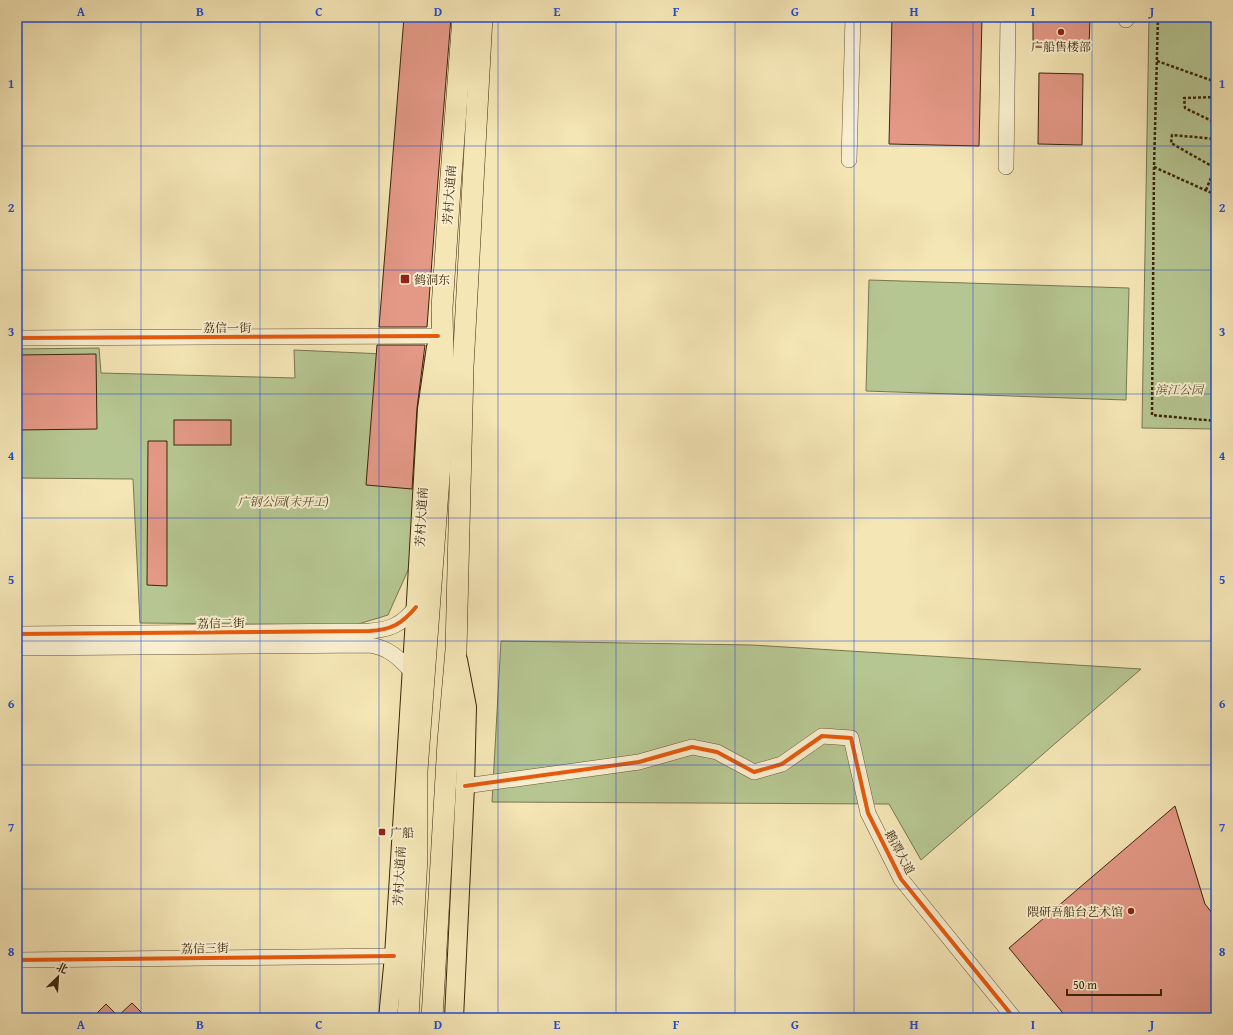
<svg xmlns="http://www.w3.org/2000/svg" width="1233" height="1035" font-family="'Gentium Book Plus','Noto Serif SC',serif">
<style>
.green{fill:#b6c692;stroke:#79764e}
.building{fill:#e49987;stroke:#3c2509}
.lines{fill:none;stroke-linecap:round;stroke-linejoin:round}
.minor-casing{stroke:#6a5534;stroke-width:16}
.major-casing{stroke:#3c2509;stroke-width:20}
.highway-casing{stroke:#3c2509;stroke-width:22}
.path{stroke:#3c2509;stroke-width:2.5;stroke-dasharray:3 2;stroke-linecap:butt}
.minor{stroke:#f8efd0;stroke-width:15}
.major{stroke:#f5e6b6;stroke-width:18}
.highway{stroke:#f5e6b6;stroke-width:21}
.cycleway-casing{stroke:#f8efd0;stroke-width:6}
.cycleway{stroke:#e8590c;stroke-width:4}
.grid{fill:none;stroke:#1d4ed8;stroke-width:1;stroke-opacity:0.55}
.poi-dot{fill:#8f2418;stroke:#f8efd0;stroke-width:1.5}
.labels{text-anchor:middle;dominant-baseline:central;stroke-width:4;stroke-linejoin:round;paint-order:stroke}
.poi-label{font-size:12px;fill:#3c2509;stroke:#f8efd0;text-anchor:start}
.street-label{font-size:12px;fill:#3c2509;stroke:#f8efd0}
.park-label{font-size:12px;font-style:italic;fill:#5a4d2b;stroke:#f8efd0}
.neatline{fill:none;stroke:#1d4ed8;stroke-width:1.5}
.grid-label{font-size:13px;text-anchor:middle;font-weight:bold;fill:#1d4ed8}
</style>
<rect width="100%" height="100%" fill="#f5e6b6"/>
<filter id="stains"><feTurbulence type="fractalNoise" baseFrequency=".005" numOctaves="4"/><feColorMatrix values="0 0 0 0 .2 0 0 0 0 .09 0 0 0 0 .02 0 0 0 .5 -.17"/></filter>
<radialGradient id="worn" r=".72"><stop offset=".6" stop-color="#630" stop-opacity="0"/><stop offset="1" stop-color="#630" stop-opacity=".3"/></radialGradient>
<g class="green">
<polygon points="1149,17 1216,17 1216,429 1142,428"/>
<polygon points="869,280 1129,288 1126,400 866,391"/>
<polygon points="99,348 101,373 295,378 294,350 429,356 409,568 388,615 355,625 140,623 133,479 17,478 17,349"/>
<polygon points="501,641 752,645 1141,669 921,860 889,804 492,802"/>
</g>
<g class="building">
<polygon points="404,17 451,17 438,180 427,327 379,327"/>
<polygon points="892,17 982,17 979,146 889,144"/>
<polygon points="1033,17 1090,17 1089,48 1033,47"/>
<polygon points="1039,73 1083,74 1082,145 1038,144"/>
<polygon points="377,345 425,345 417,408 412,489 366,485"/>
<polygon points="96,354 97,429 17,430 17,355"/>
<rect x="174" y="420" width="57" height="25"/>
<polygon points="148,441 167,441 167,586 147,585"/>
<polygon points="1175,806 1205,904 1216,918 1216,1008 1204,1018 1067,1018 1009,948"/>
<polygon points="132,1003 147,1018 92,1018 106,1004 118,1016"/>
</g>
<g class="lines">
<g class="minor-casing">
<g id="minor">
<polyline points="1126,20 1126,17"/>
<polyline points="849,160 853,17"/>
<polyline points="1006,167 1008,17"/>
<polyline points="17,338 438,336"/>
<path d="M17,634L369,631C391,630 402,624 416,607"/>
<path d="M17,648L369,645C388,647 399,658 412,672"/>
<polyline points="465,786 639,762 692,747 717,752 754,772 782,764 822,736 851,738 868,813 901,879 1014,1018"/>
<polyline points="17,960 394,956"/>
</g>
</g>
<g class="major-casing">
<g id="major">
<polyline points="388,1018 394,956 415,618 427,409 436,347"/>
<polyline points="454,1018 465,786 467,707 458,660"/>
</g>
</g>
<g class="highway-casing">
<g id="highway">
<polyline points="408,1018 417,858 417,771 444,411 442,308 450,189 463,17"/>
<polyline points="432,1018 448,742 456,650 463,367 482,17"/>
</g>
</g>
<g class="path">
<polyline points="1158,17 1154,167 1152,415 1216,421"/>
<polyline points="1157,61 1216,82"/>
<polyline points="1216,97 1184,98 1185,108 1216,123"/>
<polyline points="1154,167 1216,195"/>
<polyline points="1206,190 1215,168 1171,143 1172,135 1216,139"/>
</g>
<use href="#minor" class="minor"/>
<use href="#major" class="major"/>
<use href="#highway" class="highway"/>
<g class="cycleway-casing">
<g id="cycleway">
<polyline points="17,338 438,336"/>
<path d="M17,634L369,631C391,630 402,624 416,607"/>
<polyline points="465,786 639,762 692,747 717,752 754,772 782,764 822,736 851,738 868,813 901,879 1014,1018"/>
<polyline points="17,960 394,956"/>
</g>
</g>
<use href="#cycleway" class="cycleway"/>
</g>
<path class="grid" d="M141,17V1018M260,17V1018M379,17V1018M498,17V1018M616,17V1018M735,17V1018M854,17V1018M973,17V1018M1092,17V1018M17,146H1216M17,270H1216M17,394H1216M17,518H1216M17,641H1216M17,765H1216M17,889H1216"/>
<g class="poi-dot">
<circle cx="1061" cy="32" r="4"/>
<rect x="400" y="274" width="10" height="10" rx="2"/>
<rect x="378" y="828" width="8" height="8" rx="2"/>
<circle cx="1131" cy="911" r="4"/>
</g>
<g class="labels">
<g class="poi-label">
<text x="1061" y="46" text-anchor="middle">广船售楼部</text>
<text x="414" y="279">鹤洞东</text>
<text x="390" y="832">广船</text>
<text x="1123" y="911" text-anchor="end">隈研吾船台艺术馆</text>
</g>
<g class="street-label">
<text transform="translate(449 195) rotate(-86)">芳村大道南</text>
<text x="227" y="327">荔信一街</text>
<text transform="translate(421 517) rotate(-87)">芳村大道南</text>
<text transform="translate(221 623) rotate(-1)">荔信二街</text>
<text transform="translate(900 852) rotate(62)">鹅潭大道</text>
<text transform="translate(399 876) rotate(-87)">芳村大道南</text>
<text transform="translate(205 948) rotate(-1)">荔信三街</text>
</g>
<g class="park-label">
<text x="1179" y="389">滨江公园</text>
<text x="283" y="501">广钢公园(未开工)</text>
</g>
</g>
<rect width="1233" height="1035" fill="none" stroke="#f5e6b6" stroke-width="44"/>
<g transform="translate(58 977) rotate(25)" stroke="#f8efd0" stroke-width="3" paint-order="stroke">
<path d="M0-3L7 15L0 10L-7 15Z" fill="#3c2509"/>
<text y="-6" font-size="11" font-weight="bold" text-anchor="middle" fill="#3c2509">北</text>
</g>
<path d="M1067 989v6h94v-6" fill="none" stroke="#3c2509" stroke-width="2"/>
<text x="1073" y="989" font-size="12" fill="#3c2509" stroke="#f8efd0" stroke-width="3" paint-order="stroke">50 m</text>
<rect x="22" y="22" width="1189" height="991" class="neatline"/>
<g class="grid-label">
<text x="81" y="16">A</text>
<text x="200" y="16">B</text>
<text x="319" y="16">C</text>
<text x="438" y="16">D</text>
<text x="557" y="16">E</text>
<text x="676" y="16">F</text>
<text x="795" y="16">G</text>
<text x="914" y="16">H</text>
<text x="1033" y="16">I</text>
<text x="1152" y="16">J</text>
<text x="11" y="88">1</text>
<text x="1222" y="88">1</text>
<text x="11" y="212">2</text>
<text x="1222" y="212">2</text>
<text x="11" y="336">3</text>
<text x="1222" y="336">3</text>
<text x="11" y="460">4</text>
<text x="1222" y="460">4</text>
<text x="11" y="584">5</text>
<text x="1222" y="584">5</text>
<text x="11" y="708">6</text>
<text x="1222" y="708">6</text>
<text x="11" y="832">7</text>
<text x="1222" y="832">7</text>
<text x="11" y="956">8</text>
<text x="1222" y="956">8</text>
<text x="81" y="1029">A</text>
<text x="200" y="1029">B</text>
<text x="319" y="1029">C</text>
<text x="438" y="1029">D</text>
<text x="557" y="1029">E</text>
<text x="676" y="1029">F</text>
<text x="795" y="1029">G</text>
<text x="914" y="1029">H</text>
<text x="1033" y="1029">I</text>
<text x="1152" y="1029">J</text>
</g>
<rect width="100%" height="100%" filter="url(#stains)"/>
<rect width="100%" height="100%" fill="url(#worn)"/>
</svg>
